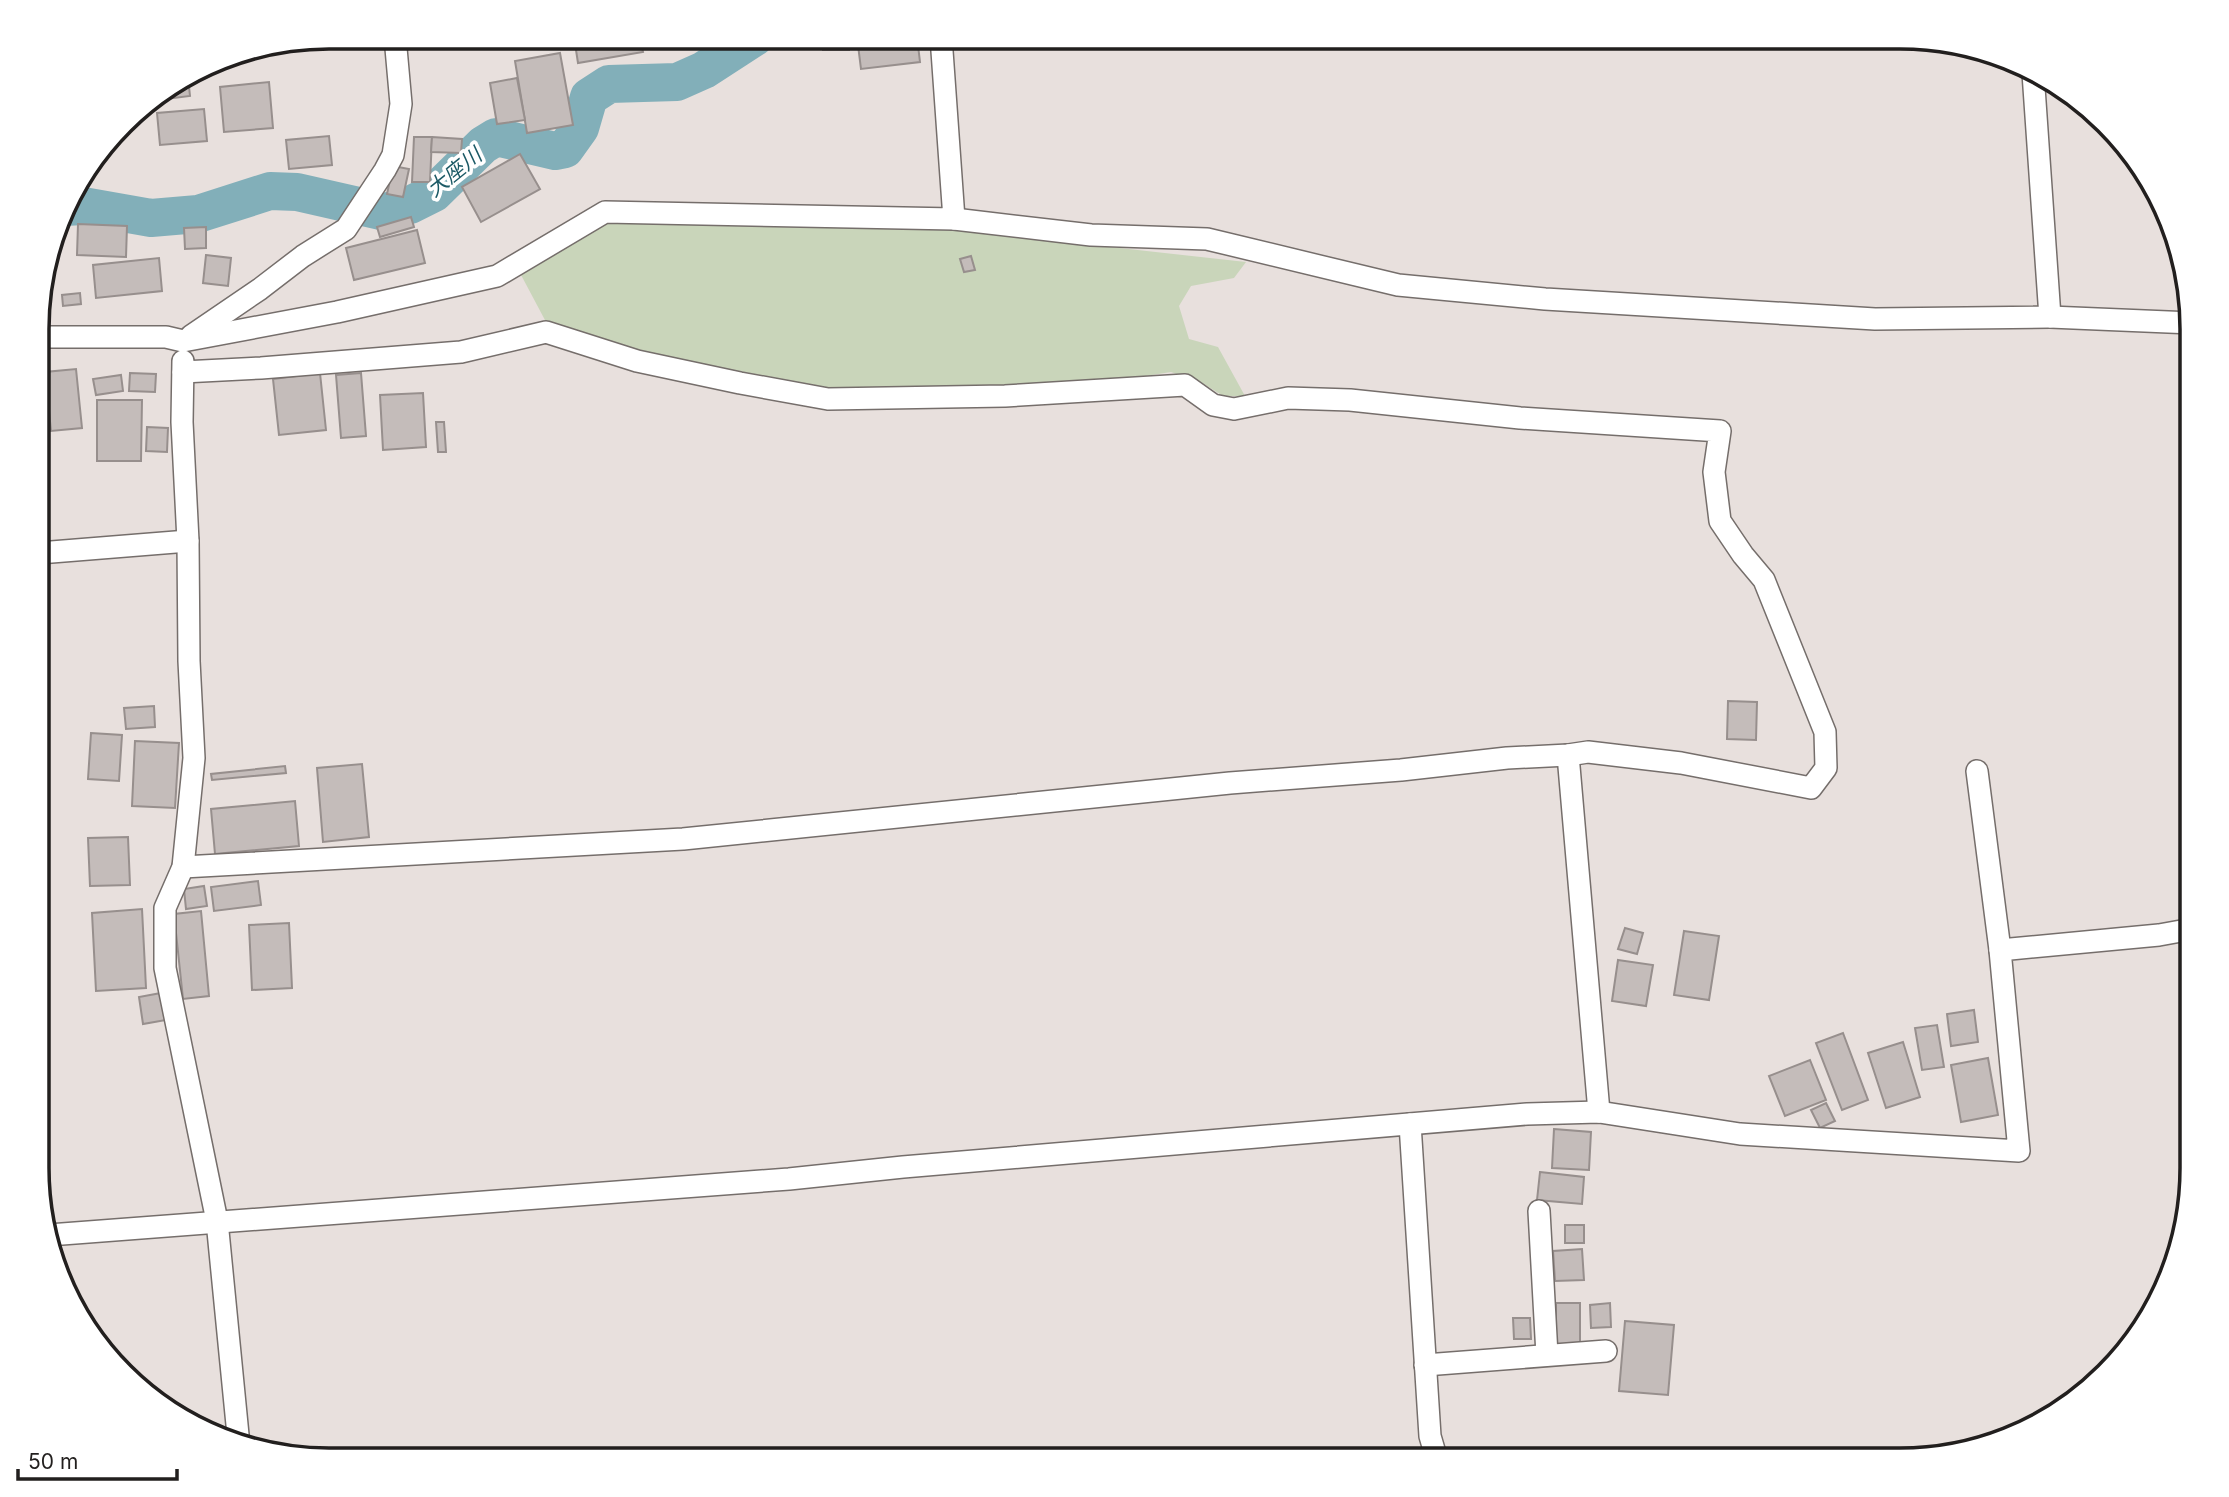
<svg xmlns="http://www.w3.org/2000/svg" width="2229" height="1497" font-family="Inter,'Noto Sans JP',sans-serif">
<style>
.green{fill:#c9d5ba}
.lines{fill:none;stroke-linecap:round;stroke-linejoin:round}
.river{stroke:#82afb9;stroke-width:38}
.building{fill:#c4bcba;stroke:#978f8d;stroke-width:2}
.minor-casing{stroke:#756e6b;stroke-width:24}
.minor{stroke:#fff;stroke-width:21}
.labels{text-anchor:middle;dominant-baseline:central;stroke-width:7;stroke-linejoin:round;paint-order:stroke}
.water-label{font-size:21px;font-style:italic;fill:#1c5a66;stroke:#fff}
.rim{fill:none;stroke:#221f1e;stroke-width:3.5}
</style>
<rect width="100%" height="100%" fill="#e8e0dd"/>
<g class="green">
<polygon points="610,218 956,230 1246,262 1234,278 1191,286 1179,306 1189,339 1218,347 1245,396 1223,396 1204,384 1171,372 1107,382 1031,386 842,390 678,360 603,343 546,322 520,273"/>
<polygon points="52,250 48,316 39,312 39,291"/>
</g>
<g class="lines">
<polyline class="river" points="65,207 83,206 151,218 198,214 270,191 297,192 385,212 410,205 434,193 483,145 496,137 555,151 565,149 580,128 589,97 609,84 677,82 704,70 755,37"/>
</g>
<g class="building">
<polygon points="574,37 640,37 643,52 578,63"/>
<polygon points="822,37 849,37 849,50 823,50"/>
<polygon points="857,37 917,37 920,62 861,69"/>
<polygon points="560,53 573,125 527,133 515,61"/>
<polygon points="188,77 190,96 150,101"/>
<polygon points="517,78 525,120 497,124 490,83"/>
<polygon points="269,82 273,128 224,132 220,87"/>
<polygon points="204,109 207,141 160,145 157,113"/>
<polygon points="329,136 332,165 289,169 286,140"/>
<polygon points="414,137 432,137 430,182 412,182"/>
<polygon points="432,137 462,139 461,153 431,152"/>
<polygon points="520,154 540,189 481,222 462,187"/>
<polygon points="393,166 409,169 403,197 387,194"/>
<polygon points="411,217 414,227 380,237 377,227"/>
<polygon points="78,224 127,226 126,257 77,255"/>
<polygon points="206,227 206,248 185,249 184,228"/>
<polygon points="417,230 425,263 354,280 346,248"/>
<polygon points="206,255 231,258 228,286 203,283"/>
<polygon points="971,256 975,270 964,272 960,259"/>
<polygon points="159,258 162,291 96,298 93,265"/>
<polygon points="80,293 81,304 63,306 62,295"/>
<polygon points="76,369 82,428 51,431 45,372"/>
<polygon points="130,373 156,374 155,392 129,391"/>
<polygon points="320,373 326,430 279,435 273,379"/>
<polygon points="361,373 366,436 341,438 336,375"/>
<polygon points="121,375 123,391 96,395 93,379"/>
<polygon points="423,393 426,447 383,450 380,395"/>
<polygon points="97,400 142,400 141,461 97,461"/>
<polygon points="436,422 444,422 446,452 438,452"/>
<polygon points="147,427 168,428 167,452 146,451"/>
<polygon points="1728,701 1757,702 1756,740 1727,739"/>
<polygon points="154,706 155,727 126,729 124,708"/>
<polygon points="91,733 122,735 119,781 88,779"/>
<polygon points="135,741 179,743 175,808 132,806"/>
<polygon points="362,764 369,837 323,842 317,768"/>
<polygon points="285,766 286,773 212,780 211,774"/>
<polygon points="295,801 299,846 215,854 211,809"/>
<polygon points="128,837 130,885 90,886 88,838"/>
<polygon points="258,881 261,905 214,911 211,887"/>
<polygon points="204,886 207,906 186,909 184,889"/>
<polygon points="142,909 146,988 96,991 92,913"/>
<polygon points="201,911 209,996 183,999 174,914"/>
<polygon points="289,923 292,988 252,990 249,925"/>
<polygon points="1625,928 1643,933 1637,954 1618,949"/>
<polygon points="1684,931 1719,936 1709,1000 1674,995"/>
<polygon points="1618,960 1653,965 1646,1006 1612,1001"/>
<polygon points="161,993 166,1020 143,1024 139,997"/>
<polygon points="1974,1010 1978,1042 1951,1046 1947,1014"/>
<polygon points="1937,1025 1944,1067 1922,1070 1915,1028"/>
<polygon points="1843,1033 1868,1100 1842,1110 1816,1043"/>
<polygon points="1903,1042 1920,1097 1886,1108 1868,1053"/>
<polygon points="1988,1058 1998,1115 1961,1122 1951,1065"/>
<polygon points="1810,1060 1826,1100 1785,1116 1769,1076"/>
<polygon points="1826,1103 1835,1121 1820,1128 1811,1110"/>
<polygon points="1554,1129 1591,1132 1589,1170 1552,1168"/>
<polygon points="1540,1172 1584,1177 1582,1204 1537,1200"/>
<rect x="1565" y="1225" width="19" height="18"/>
<polygon points="1582,1249 1584,1280 1555,1281 1553,1251"/>
<rect x="1556" y="1303" width="24" height="43"/>
<polygon points="1610,1303 1611,1327 1591,1328 1590,1305"/>
<polygon points="1513,1318 1530,1318 1531,1339 1514,1339"/>
<polygon points="1625,1321 1674,1325 1668,1395 1619,1391"/>
<polygon points="1484,1453 1485,1460 1454,1460 1454,1457"/>
</g>
<g class="lines">
<g class="minor-casing">
<g id="minor">
<polyline points="954,219 1091,235 1207,239 1398,285 1545,299 1875,319 2050,317 2033,73"/>
<polyline points="2050,317 2192,323"/>
<polyline points="191,336 260,289 303,256 346,229 385,170 393,155 401,104 395,37"/>
<polyline points="39,337 166,337 183,341 337,312 497,276 605,212 954,219 941,37"/>
<polyline points="183,361 182,422 188,541 189,661 194,758 183,867 165,908 165,968 217,1221 239,1445"/>
<polyline points="39,553 188,541"/>
<polyline points="1568,755 1599,1112"/>
<polyline points="1977,771 2000,950"/>
<polyline points="183,867 683,839 1230,783 1401,770 1507,758 1568,755 1588,752 1681,763 1811,788 1826,768 1825,732 1764,580 1743,555 1720,521 1714,472 1720,431 1520,418 1350,400 1288,398 1234,409 1213,405 1185,385 1005,396 828,399 740,383 637,361 546,332 461,352 261,368 183,372"/>
<polyline points="1410,1124 1430,1436 1437,1460"/>
<polyline points="1539,1211 1547,1355"/>
<polyline points="49,1235 789,1179 903,1167 1527,1114 1599,1112 1740,1134 2019,1151 2000,950 2159,935 2192,929"/>
<polyline points="1425,1365 1606,1351"/>
</g>
</g>
<use href="#minor" class="minor"/>
</g>
<g class="labels">
<g class="water-label">
<text transform="translate(454 172) rotate(-39)">大座川</text>
</g>
</g>
<path d="M0 0H2229V1497H0ZM329 49H1900A280 280 0 0 1 2180 329V1168A280 280 0 0 1 1900 1448H329A280 280 0 0 1 49 1168V329A280 280 0 0 1 329 49Z" fill="#fff" fill-rule="evenodd"/>
<path class="rim" d="M329 49H1900A280 280 0 0 1 2180 329V1168A280 280 0 0 1 1900 1448H329A280 280 0 0 1 49 1168V329A280 280 0 0 1 329 49Z"/>
<path d="M18 1469v10h159v-10" fill="none" stroke="#221f1e" stroke-width="3.5"/>
<text x="28" y="1469" font-size="21" fill="#221f1e" stroke="#ffffff" stroke-width="5" paint-order="stroke">50 m</text>
</svg>
